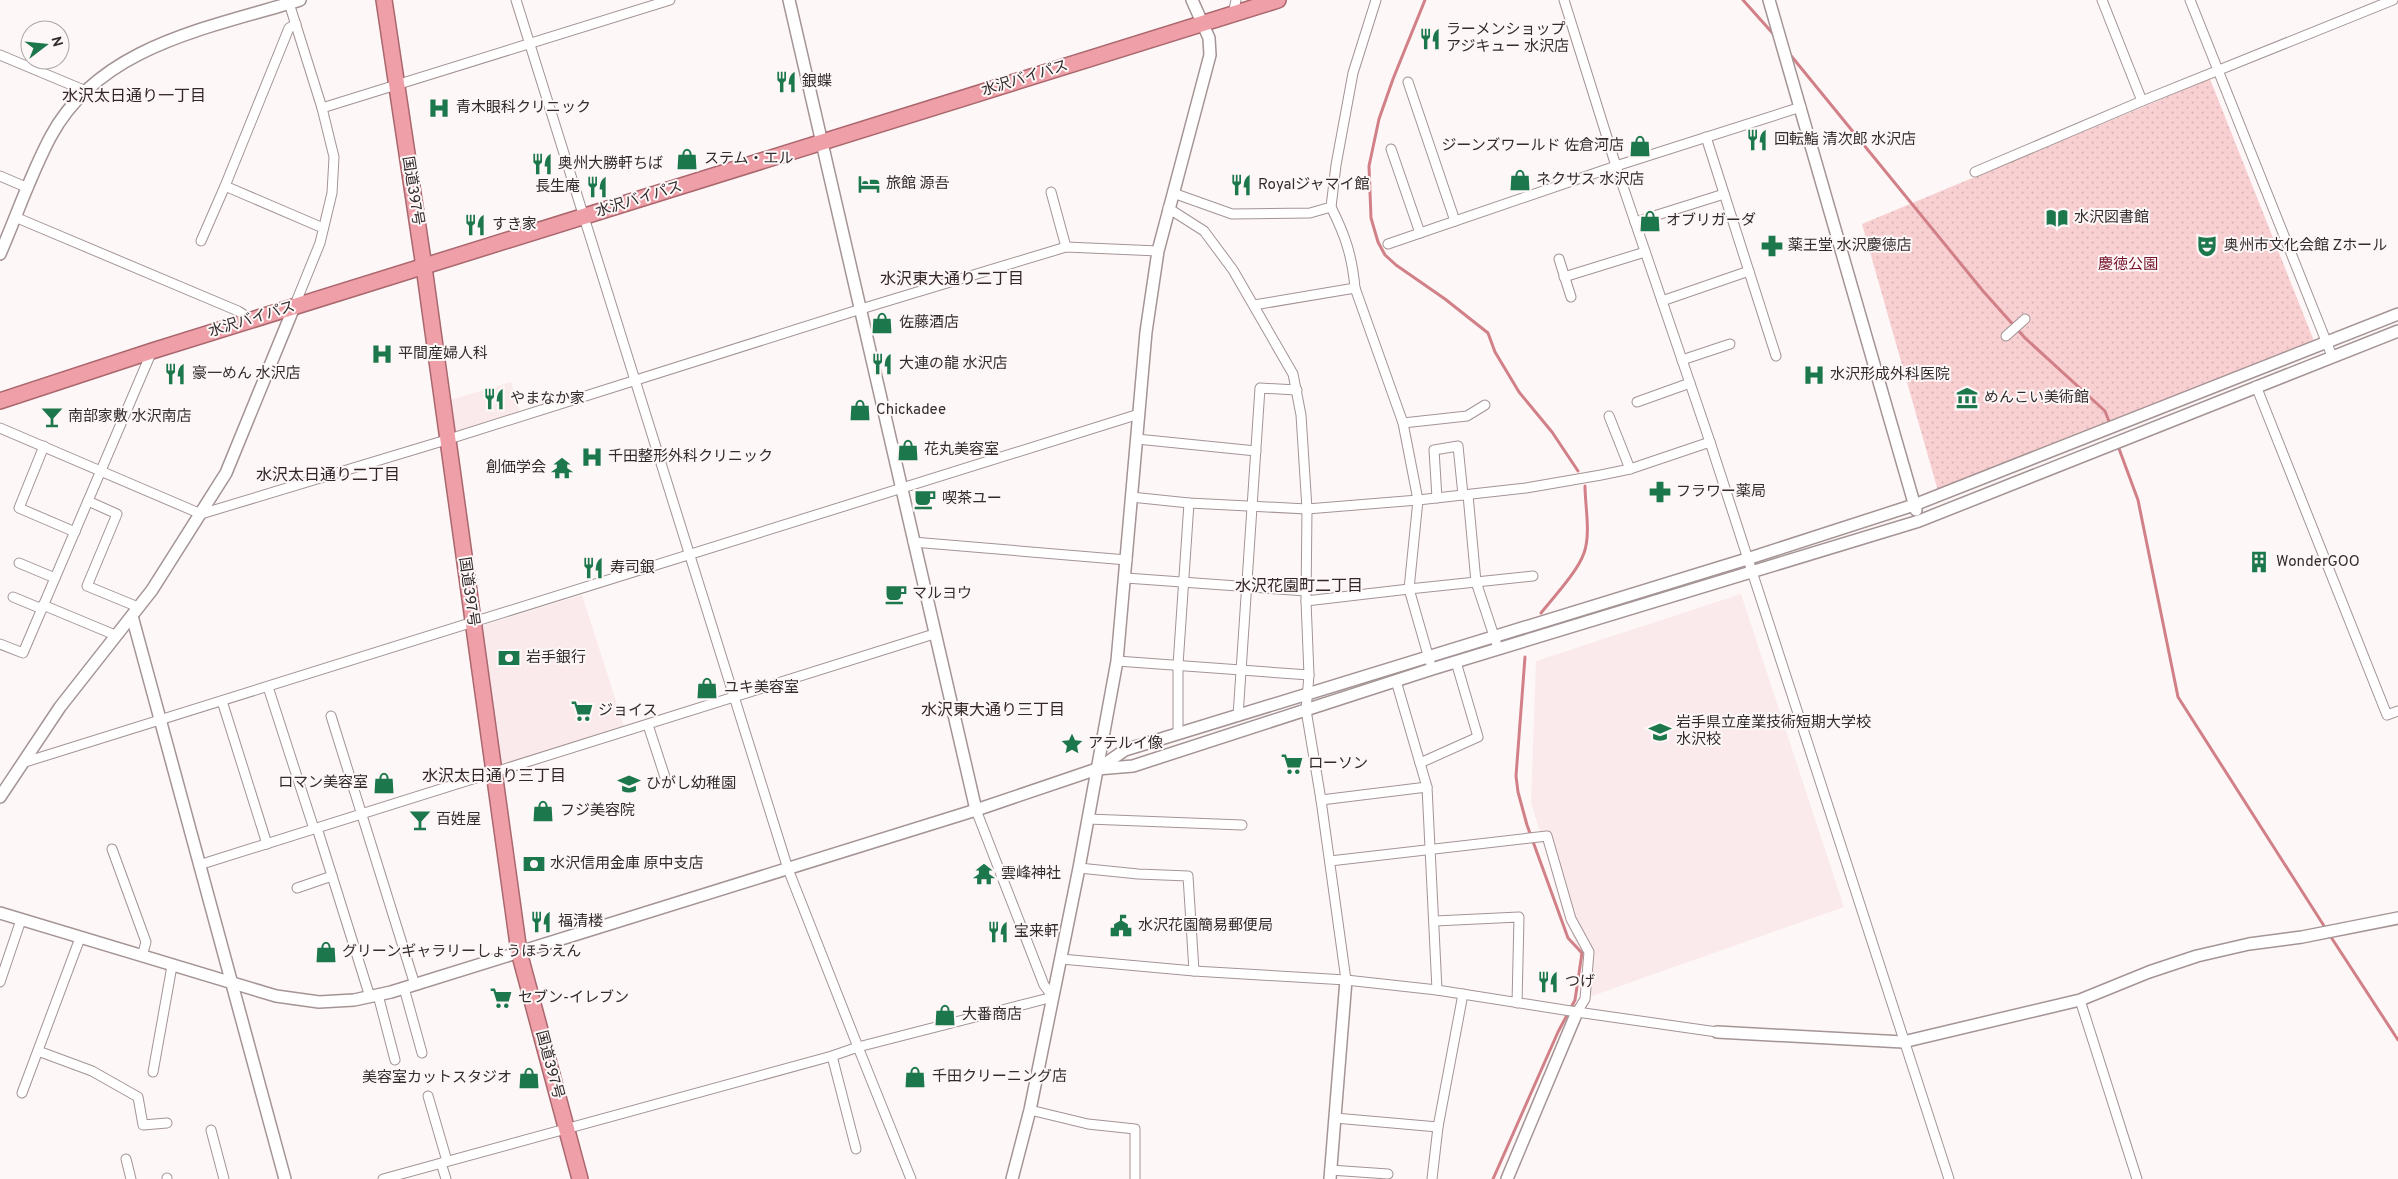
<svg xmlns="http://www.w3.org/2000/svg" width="2398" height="1179" font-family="Overpass,'Noto Sans JP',sans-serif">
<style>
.built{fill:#faeaeb}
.green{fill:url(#green-dots)}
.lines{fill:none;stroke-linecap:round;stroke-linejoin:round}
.stream{stroke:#d28088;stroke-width:3}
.minor-casing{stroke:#a49495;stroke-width:11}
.tertiary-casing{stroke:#a49495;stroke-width:14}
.trunk-casing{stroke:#aa676e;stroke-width:18}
.minor{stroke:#fff;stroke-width:9}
.tertiary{stroke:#fff;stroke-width:11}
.trunk{stroke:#ee9fa7;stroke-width:15}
.labels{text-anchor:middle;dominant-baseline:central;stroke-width:4;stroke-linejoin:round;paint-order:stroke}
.poi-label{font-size:15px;fill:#332c2d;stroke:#fef7f7;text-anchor:start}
.street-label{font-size:15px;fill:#332c2d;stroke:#fef7f7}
.park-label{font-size:15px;fill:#75122a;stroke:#fef7f7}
.neighbourhood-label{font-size:16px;fill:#332627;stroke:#fef7f7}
</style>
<defs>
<pattern id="green-dots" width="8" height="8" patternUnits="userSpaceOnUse" patternTransform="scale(1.25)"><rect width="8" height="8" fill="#f9d0d2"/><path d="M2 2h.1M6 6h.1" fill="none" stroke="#d6b3b5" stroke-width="1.8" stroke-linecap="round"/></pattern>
</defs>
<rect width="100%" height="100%" fill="#fef7f7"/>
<g class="built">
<polygon points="511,382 520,413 453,434 450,400"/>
<polygon points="1741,594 1844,907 1592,996 1531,803 1536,661"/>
<polygon points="582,595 624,726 500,765 481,626"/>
</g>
<polygon class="green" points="2210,79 2314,341 1938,491 1862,224"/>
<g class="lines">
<g class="stream">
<polyline points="1425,0 1393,79 1379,119 1369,166 1371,218 1378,242 1385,255 1396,265 1445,299 1488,333 1495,352 1519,392 1552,432 1578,471"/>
<polyline points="1743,0 1776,37"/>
<polyline points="1788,52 1983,291 2025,338 2105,411 2110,424"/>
<polyline points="2118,446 2138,500 2178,697 2326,929"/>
<path d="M1541,613C1553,598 1578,571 1584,553C1591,533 1585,506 1585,486"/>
<polyline points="2329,934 2398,1040"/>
<polyline points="1493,1179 1558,1032 1575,1000 1582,953 1568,938 1527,825 1518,792 1516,776 1525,657"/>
</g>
<g class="minor-casing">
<g id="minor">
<polyline points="1564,0 1616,166 1710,442 1949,1179"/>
<polyline points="2102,0 2142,101"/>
<polyline points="2190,0 2332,356"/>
<polyline points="289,3 322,108 334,157 332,193 320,243 294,307"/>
<polyline points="1233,14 1236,0"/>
<polyline points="296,24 289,28 225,186 323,228"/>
<polyline points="0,55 86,91"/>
<polyline points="1408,82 1455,221"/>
<polyline points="322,108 670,0"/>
<polyline points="1706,137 1776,356"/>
<polyline points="1391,149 1420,233"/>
<polyline points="1975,172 2142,101 2393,0"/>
<polyline points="0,176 28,188"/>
<polyline points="1051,192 1066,247"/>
<polyline points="1173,193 1232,214 1310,213 1331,207 1336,165 1353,73 1376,0"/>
<polyline points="1168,208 1204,231 1233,270 1293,374 1301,415 1307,509 1306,601 1309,675 1306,710 1321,800 1346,980"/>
<polyline points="15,217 238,311 252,320"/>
<polyline points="1635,222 1724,194"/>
<polyline points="201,241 225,186"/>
<polyline points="1388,244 1616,166 1801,107"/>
<polyline points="1559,259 1571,297"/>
<polyline points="1564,277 1645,252"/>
<polyline points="1355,288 1403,423 1418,500 1409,589 1476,582 1468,495"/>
<polyline points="1662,301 1749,271"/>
<path d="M1254,305L1355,288C1352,255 1345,235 1331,207"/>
<polyline points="2006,336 2025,319"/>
<polyline points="1682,360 1730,344"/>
<polyline points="2256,386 2387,715 2398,711"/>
<polyline points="1637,402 1690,383"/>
<polyline points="1609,416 1630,469"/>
<polyline points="1403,423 1467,416 1485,405"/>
<polyline points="0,428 201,514 446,440 861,309 1066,247 1158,251"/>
<polyline points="1137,439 1256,451"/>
<polyline points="44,446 19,508 75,532"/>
<polyline points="1131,497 1189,503 1307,509 1418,500 1526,488 1601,475 1630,469 1710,442"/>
<polyline points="1437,498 1434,450 1458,446 1463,495"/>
<polyline points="88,501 117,514 87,586 138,607"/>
<polyline points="913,542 1127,560"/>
<polyline points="19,563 55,578"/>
<polyline points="1126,578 1306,591"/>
<polyline points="13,597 42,609"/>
<polyline points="1306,601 1409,589 1430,662"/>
<polyline points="43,605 115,635"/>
<polyline points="1496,642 1476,582 1533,576"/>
<polyline points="0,644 23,653 152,351"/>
<polyline points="1117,661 1309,675"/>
<polyline points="1396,681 1427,787 1437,990"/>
<polyline points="268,687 314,829"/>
<polyline points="222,701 267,844"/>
<polyline points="331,716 415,985"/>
<polyline points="1238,716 1260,388 1297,390"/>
<polyline points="648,725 665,777"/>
<polyline points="1178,734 1178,665 1189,503"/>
<polyline points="22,763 1139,414"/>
<polyline points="1420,763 1478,737 1456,662"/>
<polyline points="1321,800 1427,787"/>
<polyline points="1088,819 1242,825"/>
<polyline points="317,828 370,997"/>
<polyline points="112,849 146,942 142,956"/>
<polyline points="1330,861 1547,836 1571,919 1589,952 1585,999 1577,1012 1717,1032"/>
<polyline points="199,865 934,634"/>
<polyline points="1079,868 1138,874 1188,876 1194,971"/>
<polyline points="297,888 332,876"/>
<polyline points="1435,921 1519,917 1517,1003"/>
<polyline points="1061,959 1194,971 1346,980 1437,990 1577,1012"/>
<polyline points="0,982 21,920"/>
<polyline points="404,988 422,1053"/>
<polyline points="378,995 395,1060"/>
<polyline points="2080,1000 2137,1179"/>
<polyline points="38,1051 92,1071 138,1097 143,1125 167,1123"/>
<polyline points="832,1056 856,1149"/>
<polyline points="153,1072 172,966"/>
<polyline points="22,1093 80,938"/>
<polyline points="428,1096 447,1161"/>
<polyline points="1030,1110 1088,1124 1135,1129 1135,1179"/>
<polyline points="1335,1118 1438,1127"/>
<polyline points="211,1130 224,1179"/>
<polyline points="126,1159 131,1179"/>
<polyline points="441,1163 446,1179"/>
<polyline points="1330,1170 1388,1174"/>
<polyline points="167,1178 167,1179"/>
<polyline points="383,1179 832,1056 858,1047 788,869 516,0"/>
<polyline points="911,1179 858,1047 1053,997 1044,985 976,810"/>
<polyline points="1432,1179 1438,1127 1463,994"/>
</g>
</g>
<g class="tertiary-casing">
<g id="tertiary">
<polyline points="789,0 976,810"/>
<polyline points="1769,0 1916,510"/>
<path d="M0,254C17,215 31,173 51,136C100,45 210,28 300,0"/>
<polyline points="132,616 285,1179"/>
<polyline points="1099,768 1125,750 1747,559 1914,505 2398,314"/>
<polyline points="0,797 60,707 152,590 226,473 294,307"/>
<polyline points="0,913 276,996 319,1002 354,1000 391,992 976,810 1097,769 1133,766 1432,669 1919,521 2398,331"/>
<polyline points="1717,1032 1903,1042 2080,1000 2149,972 2197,956 2249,944 2302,937 2398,918"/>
<polyline points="1012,1179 1030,1110 1079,868 1117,661 1146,332 1158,251 1210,55 1209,38 1192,0"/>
<polyline points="1330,1179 1346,980"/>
<polyline points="1507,1179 1577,1012"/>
</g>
</g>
<g class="trunk-casing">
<g id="trunk">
<polyline points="384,0 424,267 519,952 580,1179"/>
<polyline points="0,401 152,351 1278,0"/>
</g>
</g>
<use href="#minor" class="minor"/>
<use href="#tertiary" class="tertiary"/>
<use href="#trunk" class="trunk"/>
</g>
<defs>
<g id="restaurant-bare" transform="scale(1.725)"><path d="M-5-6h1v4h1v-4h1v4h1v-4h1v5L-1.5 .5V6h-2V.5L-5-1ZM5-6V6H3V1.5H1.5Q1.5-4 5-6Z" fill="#1c774c" stroke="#fef7f7" stroke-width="2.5" paint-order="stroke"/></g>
<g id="hospital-bare" transform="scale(1.725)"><path d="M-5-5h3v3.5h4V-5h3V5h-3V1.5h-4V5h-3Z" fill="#1c774c" stroke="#fef7f7" stroke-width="2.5" paint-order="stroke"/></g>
<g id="shop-bare" transform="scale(1.725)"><path d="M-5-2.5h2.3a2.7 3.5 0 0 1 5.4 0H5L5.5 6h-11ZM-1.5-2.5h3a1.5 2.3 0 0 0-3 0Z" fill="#1c774c" stroke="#fef7f7" stroke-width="2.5" paint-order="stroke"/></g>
<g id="hotel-bare" transform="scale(1.725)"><path d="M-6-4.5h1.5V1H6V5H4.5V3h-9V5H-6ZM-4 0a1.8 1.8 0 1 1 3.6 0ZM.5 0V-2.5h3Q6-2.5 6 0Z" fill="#1c774c" stroke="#fef7f7" stroke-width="2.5" paint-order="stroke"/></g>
<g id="library-bare" transform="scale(1.725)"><path d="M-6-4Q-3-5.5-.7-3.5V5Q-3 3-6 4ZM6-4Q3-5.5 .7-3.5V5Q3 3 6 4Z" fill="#1c774c" stroke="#fef7f7" stroke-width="2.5" paint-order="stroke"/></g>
<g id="pharmacy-bare" transform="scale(1.725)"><path d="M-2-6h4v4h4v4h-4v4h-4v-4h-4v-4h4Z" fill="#1c774c" stroke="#fef7f7" stroke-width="2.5" paint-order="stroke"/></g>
<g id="theatre-bare" transform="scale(1.725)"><path d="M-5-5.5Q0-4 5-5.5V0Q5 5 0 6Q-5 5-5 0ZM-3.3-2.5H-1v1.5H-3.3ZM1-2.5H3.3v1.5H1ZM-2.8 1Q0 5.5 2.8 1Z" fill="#1c774c" stroke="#fef7f7" stroke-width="2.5" paint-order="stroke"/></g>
<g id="museum-bare" transform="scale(1.725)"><path d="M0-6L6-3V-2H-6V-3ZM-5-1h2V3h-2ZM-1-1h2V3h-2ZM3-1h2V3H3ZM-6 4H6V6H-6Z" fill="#1c774c" stroke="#fef7f7" stroke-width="2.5" paint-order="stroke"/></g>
<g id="bar-bare" transform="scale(1.725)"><path d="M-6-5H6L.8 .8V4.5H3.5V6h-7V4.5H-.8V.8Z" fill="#1c774c" stroke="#fef7f7" stroke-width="2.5" paint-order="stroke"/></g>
<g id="temple-bare" transform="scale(1.725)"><path d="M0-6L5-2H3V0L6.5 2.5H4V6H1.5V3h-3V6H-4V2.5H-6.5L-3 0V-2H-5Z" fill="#1c774c" stroke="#fef7f7" stroke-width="2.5" paint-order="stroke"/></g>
<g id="cafe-bare" transform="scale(1.725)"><path d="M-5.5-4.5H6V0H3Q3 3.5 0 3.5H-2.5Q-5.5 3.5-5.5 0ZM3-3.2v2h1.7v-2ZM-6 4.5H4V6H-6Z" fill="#1c774c" stroke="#fef7f7" stroke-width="2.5" paint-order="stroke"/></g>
<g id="building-bare" transform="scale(1.725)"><path d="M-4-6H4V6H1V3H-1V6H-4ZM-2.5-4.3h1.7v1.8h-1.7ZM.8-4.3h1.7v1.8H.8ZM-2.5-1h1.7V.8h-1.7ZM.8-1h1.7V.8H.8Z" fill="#1c774c" stroke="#fef7f7" stroke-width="2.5" paint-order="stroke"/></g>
<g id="bank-bare" transform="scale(1.725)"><path d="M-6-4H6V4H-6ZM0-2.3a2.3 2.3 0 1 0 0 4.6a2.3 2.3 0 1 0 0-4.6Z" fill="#1c774c" stroke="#fef7f7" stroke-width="2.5" paint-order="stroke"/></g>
<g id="supermarket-bare" transform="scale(1.725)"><path d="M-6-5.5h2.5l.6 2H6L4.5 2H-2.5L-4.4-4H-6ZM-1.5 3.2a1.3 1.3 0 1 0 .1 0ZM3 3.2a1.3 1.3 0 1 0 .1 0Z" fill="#1c774c" stroke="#fef7f7" stroke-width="2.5" paint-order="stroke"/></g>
<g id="university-bare" transform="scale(1.725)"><path d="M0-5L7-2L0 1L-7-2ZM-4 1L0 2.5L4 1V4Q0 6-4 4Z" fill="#1c774c" stroke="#fef7f7" stroke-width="2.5" paint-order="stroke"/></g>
<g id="sight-bare" transform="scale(1.725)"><path d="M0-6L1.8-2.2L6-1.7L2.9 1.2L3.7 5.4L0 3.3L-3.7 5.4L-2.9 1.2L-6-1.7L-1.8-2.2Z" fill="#1c774c" stroke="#fef7f7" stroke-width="2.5" paint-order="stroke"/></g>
<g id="school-bare" transform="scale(1.725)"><path d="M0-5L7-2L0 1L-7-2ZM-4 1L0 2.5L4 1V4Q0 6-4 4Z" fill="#1c774c" stroke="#fef7f7" stroke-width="2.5" paint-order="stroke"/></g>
<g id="civic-bare" transform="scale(1.725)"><path d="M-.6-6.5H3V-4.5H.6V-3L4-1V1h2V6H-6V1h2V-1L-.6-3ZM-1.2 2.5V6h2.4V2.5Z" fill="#1c774c" stroke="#fef7f7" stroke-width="2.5" paint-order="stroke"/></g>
</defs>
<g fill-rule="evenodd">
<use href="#restaurant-bare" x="1430" y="39"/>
<use href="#restaurant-bare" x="786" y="82"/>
<use href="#hospital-bare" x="439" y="108"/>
<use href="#restaurant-bare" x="1757" y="140"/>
<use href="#shop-bare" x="1640" y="146"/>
<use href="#shop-bare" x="687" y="159"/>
<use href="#restaurant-bare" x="542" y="164"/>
<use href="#shop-bare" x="1520" y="180"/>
<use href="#hotel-bare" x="869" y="184"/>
<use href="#restaurant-bare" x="1241" y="185"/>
<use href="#restaurant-bare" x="597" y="187"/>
<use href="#library-bare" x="2057" y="218"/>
<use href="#shop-bare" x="1650" y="221"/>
<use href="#restaurant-bare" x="475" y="225"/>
<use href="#pharmacy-bare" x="1772" y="246"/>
<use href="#theatre-bare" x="2207" y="246"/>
<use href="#shop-bare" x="882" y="323"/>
<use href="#hospital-bare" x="382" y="354"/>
<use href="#restaurant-bare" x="882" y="364"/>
<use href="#restaurant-bare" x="175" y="374"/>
<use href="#hospital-bare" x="1814" y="375"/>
<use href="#museum-bare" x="1967" y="398"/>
<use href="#restaurant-bare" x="494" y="399"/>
<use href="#shop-bare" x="860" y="410"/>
<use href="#bar-bare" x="52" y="417"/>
<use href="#shop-bare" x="908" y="450"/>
<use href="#hospital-bare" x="592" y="457"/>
<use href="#temple-bare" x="562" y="468"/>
<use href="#pharmacy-bare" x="1660" y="492"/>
<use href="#cafe-bare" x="925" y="499"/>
<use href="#building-bare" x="2259" y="562"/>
<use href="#restaurant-bare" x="593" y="568"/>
<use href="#cafe-bare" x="896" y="594"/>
<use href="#bank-bare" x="509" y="658"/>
<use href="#shop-bare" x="707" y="688"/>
<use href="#supermarket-bare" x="582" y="711"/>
<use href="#university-bare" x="1660" y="732"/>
<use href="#sight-bare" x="1072" y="744"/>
<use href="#supermarket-bare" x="1292" y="764"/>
<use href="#shop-bare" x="384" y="783"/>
<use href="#school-bare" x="629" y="784"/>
<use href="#shop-bare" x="543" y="811"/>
<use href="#bar-bare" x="420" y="820"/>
<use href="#bank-bare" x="534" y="864"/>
<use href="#temple-bare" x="984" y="874"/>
<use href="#restaurant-bare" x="541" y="922"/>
<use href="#civic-bare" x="1121" y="926"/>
<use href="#restaurant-bare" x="998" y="932"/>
<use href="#shop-bare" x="326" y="952"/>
<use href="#restaurant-bare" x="1548" y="982"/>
<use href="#supermarket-bare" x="501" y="998"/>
<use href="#shop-bare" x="945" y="1015"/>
<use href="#shop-bare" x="915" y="1077"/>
<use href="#shop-bare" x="529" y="1078"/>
</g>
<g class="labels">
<g class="poi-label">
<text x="1446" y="30">ラーメンショップ<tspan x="1446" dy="17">アジキュー 水沢店</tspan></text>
<text x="802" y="82">銀蝶</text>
<text x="456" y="108">青木眼科クリニック</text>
<text x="1774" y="140">回転鮨 清次郎 水沢店</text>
<text x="1624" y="146" text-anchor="end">ジーンズワールド 佐倉河店</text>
<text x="704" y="159">ステム・エル</text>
<text x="558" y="164">奥州大勝軒ちば</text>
<text x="1536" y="180">ネクサス 水沢店</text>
<text x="886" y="184">旅館 源吾</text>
<text x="1258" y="185">Royalジャマイ館</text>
<text x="580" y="187" text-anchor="end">長生庵</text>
<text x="2074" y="218">水沢図書館</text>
<text x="1666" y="221">オブリガーダ</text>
<text x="492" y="225">すき家</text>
<text x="1788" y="246">薬王堂 水沢慶徳店</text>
<text x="2224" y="246">奥州市文化会館 Zホール</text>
<text x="899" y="323">佐藤酒店</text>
<text x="398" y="354">平間産婦人科</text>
<text x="899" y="364">大連の龍 水沢店</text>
<text x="192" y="374">豪一めん 水沢店</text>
<text x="1830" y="375">水沢形成外科医院</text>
<text x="1984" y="398">めんこい美術館</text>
<text x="510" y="399">やまなか家</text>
<text x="876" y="410">Chickadee</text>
<text x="68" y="417">南部家敷 水沢南店</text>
<text x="924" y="450">花丸美容室</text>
<text x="608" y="457">千田整形外科クリニック</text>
<text x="546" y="468" text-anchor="end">創価学会</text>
<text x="1676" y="492">フラワー薬局</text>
<text x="942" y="499">喫茶ユー</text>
<text x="2276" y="562">WonderGOO</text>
<text x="610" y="568">寿司銀</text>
<text x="912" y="594">マルヨウ</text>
<text x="526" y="658">岩手銀行</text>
<text x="724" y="688">ユキ美容室</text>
<text x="598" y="711">ジョイス</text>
<text x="1676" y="723">岩手県立産業技術短期大学校<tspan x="1676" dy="17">水沢校</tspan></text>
<text x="1088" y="744">アテルイ像</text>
<text x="1308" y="764">ローソン</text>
<text x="368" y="783" text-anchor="end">ロマン美容室</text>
<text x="646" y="784">ひがし幼稚園</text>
<text x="560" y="811">フジ美容院</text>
<text x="436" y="820">百姓屋</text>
<text x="550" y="864">水沢信用金庫 原中支店</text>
<text x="1001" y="874">雲峰神社</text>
<text x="558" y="922">福清楼</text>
<text x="1138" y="926">水沢花園簡易郵便局</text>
<text x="1014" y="932">宝来軒</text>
<text x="342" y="952">グリーンギャラリーしょうほうえん</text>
<text x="1565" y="982">つげ</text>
<text x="518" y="998">セブン-イレブン</text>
<text x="962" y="1015">大番商店</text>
<text x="932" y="1077">千田クリーニング店</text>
<text x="512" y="1078" text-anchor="end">美容室カットスタジオ</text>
</g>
<g class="street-label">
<text transform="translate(1025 79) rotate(-17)">水沢バイパス</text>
<text transform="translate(412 191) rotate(81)">国道397号</text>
<text transform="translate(639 200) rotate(-17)">水沢バイパス</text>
<text transform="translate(252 320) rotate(-17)">水沢バイパス</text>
<text transform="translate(468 592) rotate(82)">国道397号</text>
<text transform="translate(549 1065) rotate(75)">国道397号</text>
</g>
<g class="park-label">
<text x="2128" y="265">慶徳公園</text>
</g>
<g class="neighbourhood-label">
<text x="134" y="97">水沢太日通り一丁目</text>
<text x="952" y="280">水沢東大通り二丁目</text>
<text x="328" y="476">水沢太日通り二丁目</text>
<text x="1299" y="587">水沢花園町二丁目</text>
<text x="993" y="711">水沢東大通り三丁目</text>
<text x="494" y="777">水沢太日通り三丁目</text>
</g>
</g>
<g transform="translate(45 45) rotate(74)"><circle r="24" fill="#fef7f7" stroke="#ada6a6"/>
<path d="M0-4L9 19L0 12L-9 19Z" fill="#1c774c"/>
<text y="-8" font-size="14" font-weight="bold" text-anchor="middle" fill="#332c2d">N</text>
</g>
</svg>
